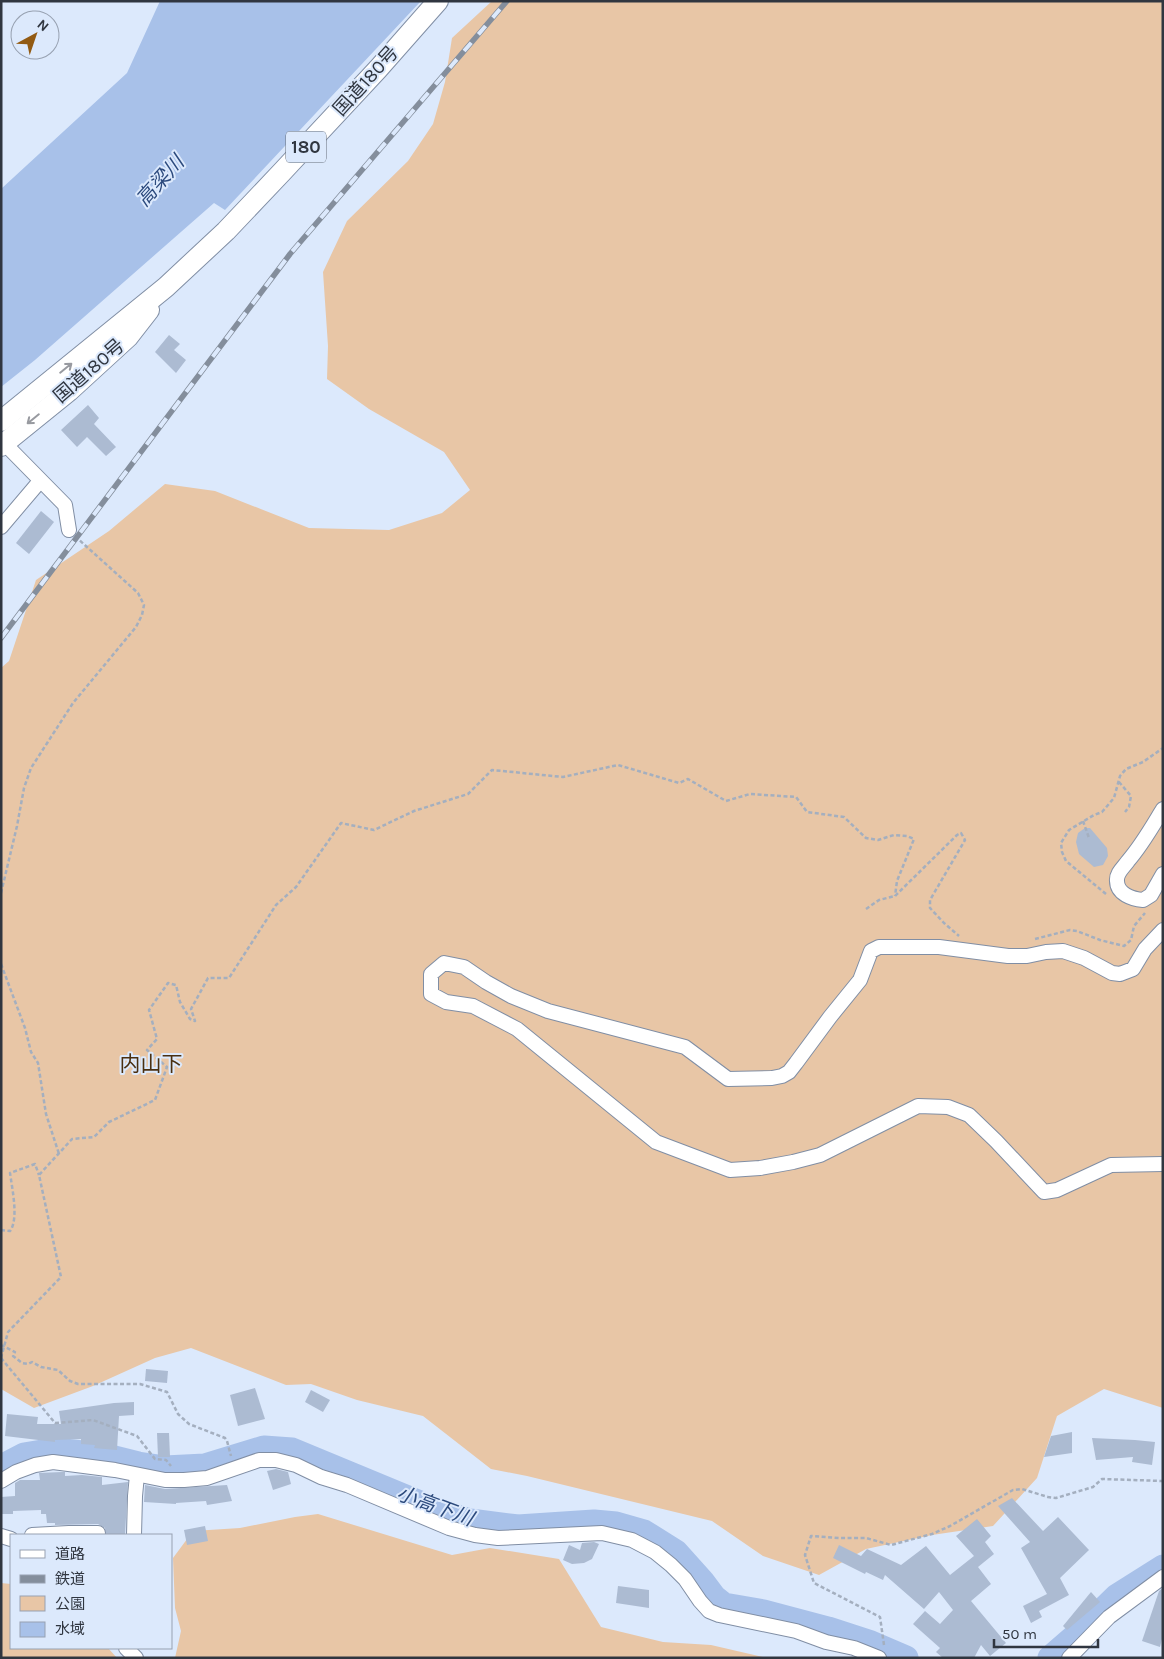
<svg xmlns="http://www.w3.org/2000/svg" width="1164" height="1659" font-family="Karla,'Noto Sans JP',sans-serif">
<style>
.green{fill:#e8c6a6}
.water{fill:#a8c1e9}
.lines{fill:none;stroke-linecap:round;stroke-linejoin:round}
.river{stroke:#a8c1e9;stroke-width:25}
.building{fill:#acbbd2}
.minor-casing{stroke:#808ea4;stroke-width:16}
.highway-casing{stroke:#808ea4;stroke-width:22}
.path{stroke:#a4afbf;stroke-width:2.5;stroke-dasharray:4 2.5;stroke-linecap:butt}
.minor{stroke:#fff;stroke-width:14}
.highway{stroke:#fff;stroke-width:20}
.rail-casing{stroke:#848e9c;stroke-width:5.5}
.rail{stroke:#dce9fc;stroke-width:4;stroke-dasharray:11;stroke-linecap:butt}
.oneway{stroke:#989aa0}
.labels{text-anchor:middle;dominant-baseline:central;stroke-width:4;stroke-linejoin:round;paint-order:stroke}
.shield{fill:#dce9fc;stroke:#646c78;stroke-width:1}
.shield-label{font-size:18px;font-weight:bold;fill:#303640}
.street-label{font-size:19px;fill:#303640;stroke:#dce9fc}
.water-label{font-size:20px;font-style:italic;fill:#2c4a7d;stroke:#dce9fc}
.quarter-label{font-size:21px;fill:#4a2f10;stroke:#dce9fc}
</style>
<rect width="100%" height="100%" fill="#dce9fc"/>
<g class="green">
<polygon points="492,1 1163,1 1163,1408 1104,1389 1057,1416 1037,1478 993,1526 932,1535 866,1549 819,1575 763,1556 712,1521 527,1476 491,1469 423,1416 357,1400 311,1384 286,1385 191,1348 155,1358 93,1386 34,1408 1,1389 1,668 9,661 36,580 109,531 165,484 215,491 309,528 389,530 442,513 470,490 444,452 369,409 327,379 328,346 323,272 347,221 408,161 433,124 445,82 452,38"/>
<polygon points="318,1514 452,1555 490,1548 559,1559 601,1627 663,1642 711,1645 767,1658 175,1658 181,1631 175,1608 173,1558 193,1531 240,1528 295,1517"/>
<polygon points="1,1583 11,1584 11,1648 108,1648 117,1658 1,1658"/>
</g>
<polygon class="water" points="160,1 421,1 225,210 214,203 35,360 1,387 1,189 127,73"/>
<g class="lines">
<g class="river">
<polyline points="1,1467 24,1455 54,1450 102,1455 138,1464 165,1468 205,1466 264,1448 292,1450 437,1510 470,1521 518,1527 594,1522 616,1524 644,1532 676,1552 702,1581 714,1597 724,1605 764,1612 828,1629 871,1643 906,1658"/>
<polyline points="1050,1658 1080,1632 1117,1596 1163,1567"/>
</g>
</g>
<g class="building">
<polygon points="169,335 180,344 174,350 186,360 176,373 155,352"/>
<polygon points="88,405 99,418 94,424 116,447 106,456 87,437 77,447 61,430"/>
<polygon points="41,511 54,522 29,554 16,543"/>
<polygon points="1085,828 1090,828 1107,848 1108,856 1103,865 1094,867 1079,854 1076,842 1078,833"/>
<polygon points="146,1369 168,1371 167,1383 145,1381"/>
<polygon points="255,1388 265,1419 238,1426 230,1395"/>
<polygon points="311,1390 330,1400 323,1412 305,1402"/>
<polygon points="134,1402 134,1415 119,1416 117,1450 94,1448 95,1445 81,1444 81,1439 55,1440 55,1442 5,1436 7,1414 38,1417 37,1424 61,1424 59,1411 114,1403"/>
<polygon points="1072,1432 1072,1453 1044,1457 1051,1436"/>
<polygon points="157,1433 169,1433 170,1457 158,1457"/>
<polygon points="1092,1438 1135,1440 1155,1442 1152,1465 1132,1462 1133,1457 1096,1460"/>
<polygon points="276,1469 288,1472 291,1484 273,1490 267,1471"/>
<polygon points="62,1472 65,1472 65,1476 82,1475 102,1477 102,1485 128,1482 125,1535 106,1535 105,1528 98,1524 55,1525 55,1523 47,1523 46,1514 41,1514 41,1510 13,1511 13,1514 1,1514 1,1497 15,1496 15,1483 20,1480 40,1480 39,1473"/>
<polygon points="145,1485 165,1489 227,1485 232,1501 207,1505 206,1501 176,1503 176,1504 144,1502"/>
<polygon points="1012,1498 1043,1531 1058,1517 1089,1550 1060,1578 1069,1595 1039,1611 1042,1617 1031,1623 1023,1606 1047,1594 1021,1548 1030,1542 998,1506"/>
<polygon points="977,1519 991,1536 985,1542 994,1554 978,1567 991,1584 971,1601 1006,1643 990,1656 981,1645 974,1658 943,1658 936,1652 940,1648 913,1624 925,1611 940,1624 953,1610 939,1592 924,1609 885,1575 883,1580 866,1572 865,1574 833,1558 839,1545 861,1556 867,1549 901,1565 926,1546 950,1575 974,1556 956,1536"/>
<polygon points="205,1526 208,1541 187,1545 184,1530"/>
<polygon points="594,1542 599,1544 592,1559 584,1563 572,1564 563,1560 569,1545 580,1550 582,1543"/>
<polygon points="618,1586 649,1590 649,1608 616,1603"/>
<polygon points="1163,1588 1163,1635 1160,1647 1142,1641 1159,1591"/>
<polygon points="1091,1592 1100,1602 1067,1630 1063,1626"/>
</g>
<g class="lines">
<g class="minor-casing">
<g id="minor">
<polyline points="4,443 65,505 69,530"/>
<polyline points="1,527 40,481"/>
<path d="M1163,809C1152,827 1142,845 1128,861C1124,867 1116,873 1117,881C1117,894 1132,899 1143,900L1151,895L1163,874"/>
<polyline points="1163,930 1145,949 1133,969 1120,974 1112,973 1084,958 1063,951 1046,952 1027,956 1008,956 939,947 879,947 871,951 860,980 830,1017 796,1063 789,1072 782,1076 772,1078 728,1079 685,1047 548,1011 511,996 486,982 464,967 444,963 431,974 431,994 446,1002 473,1006 517,1029 656,1142 730,1170 760,1168 793,1162 820,1155 918,1106 948,1107 969,1115 996,1141 1044,1192 1057,1190 1111,1165 1163,1164"/>
<polyline points="1,1481 16,1472 35,1465 53,1462 115,1470 165,1480 184,1480 207,1478 259,1460 276,1460 296,1465 321,1477 347,1485 449,1528 475,1535 498,1538 602,1533 632,1540 655,1552 671,1565 685,1579 700,1601 709,1611 719,1615 796,1631 826,1642 854,1648 879,1658"/>
<polyline points="32,1535 69,1533 98,1533"/>
<polyline points="134,1535 135,1496 137,1475"/>
<polyline points="1,1536 11,1539"/>
<polyline points="126,1648 136,1658"/>
<polyline points="1069,1658 1109,1617 1163,1577"/>
</g>
</g>
<g class="highway-casing">
<g id="highway">
<polyline points="1,421 166,287 226,231 281,173 378,69 438,1"/>
<polyline points="1,446 69,391 128,337 149,310"/>
</g>
</g>
<g class="path">
<polyline points="1119,782 1131,796 1129,807 1125,812"/>
<polyline points="1083,821 1089,838"/>
<polyline points="1,893 17,826 24,788 31,768 73,703 136,627 142,615 144,605 138,593 77,538"/>
<polyline points="1106,894 1066,861 1062,852 1061,843 1069,830 1094,815 1102,812 1114,798 1120,776 1126,769 1143,762 1163,748"/>
<polyline points="866,909 879,900 895,896 957,835 961,833 965,840 930,900 930,908 944,923 959,936"/>
<polyline points="1035,939 1070,930 1077,931 1100,940 1124,946 1131,940 1134,926 1145,913"/>
<polyline points="1,964 25,1028 31,1052 38,1063 46,1114 59,1154"/>
<path d="M1,1230L10,1231C19,1219 12,1188 10,1173L35,1164L39,1175"/>
<polyline points="1,1345 15,1352 13,1356 22,1363 28,1364 32,1362 41,1367 58,1370 70,1381 78,1384 140,1384 167,1392 178,1414 189,1424 225,1438 227,1441 231,1456"/>
<polyline points="1,1358 8,1332 61,1277 39,1175 72,1139 94,1137 109,1122 155,1100 167,1067 147,1050 157,1039 149,1010 168,983 176,985 180,1002 190,1019 195,1021 191,1009 208,978 229,978 276,905 296,887 341,823 374,830 414,811 468,794 492,770 563,777 618,765 679,783 688,779 726,801 750,794 796,797 807,812 844,817 866,838 878,840 894,835 907,836 914,839 897,881 895,896"/>
<polyline points="1,1358 55,1423 93,1420 137,1436 155,1459 166,1460 171,1466"/>
<polyline points="884,1645 880,1617 814,1583 805,1555 811,1536 839,1538 866,1538 891,1545 932,1534 950,1526 1013,1490 1022,1489 1048,1497 1056,1498 1093,1487 1102,1479 1163,1481"/>
</g>
<use href="#minor" class="minor"/>
<use href="#highway" class="highway"/>
<g class="rail-casing">
<polyline id="rail" points="1,638 290,254 507,1"/>
</g>
<use href="#rail" class="rail"/>
</g>
<defs><path id="oneway-shaft" d="M-6 0H5M1.5-3L5.5 0L1.5 3" fill="none" stroke-width="1.6" stroke-linecap="round" stroke-linejoin="round" transform="scale(1.25)"/></defs>
<g class="oneway">
<use href="#oneway-shaft" transform="translate(66 368) rotate(-39)"/>
<use href="#oneway-shaft" transform="translate(33 419) rotate(141)"/>
</g>
<g class="labels">
<rect class="shield" x="286" y="131.5" width="40" height="31" rx="4"/>
<g class="shield-label">
<text x="306" y="147">180</text>
</g>
<g class="street-label">
<text transform="translate(366 81) rotate(-48)">国道180号</text>
<text transform="translate(89 371) rotate(-41)">国道180号</text>
</g>
<g class="water-label">
<text transform="translate(160 181) rotate(-48)">高梁川</text>
<text transform="translate(435 1506) rotate(20)">小高下川</text>
</g>
<g class="quarter-label">
<text x="151" y="1064">内山下</text>
</g>
</g>
<rect width="1164" height="1659" fill="none" stroke="#303640" stroke-width="5"/>
<rect x="10" y="1534" width="162" height="115" fill="#dce9fc" stroke="#97a1b1"/>
<rect x="20" y="1550" width="25" height="8" fill="#ffffff" stroke="#97a1b1"/>
<text x="55" y="1559" font-size="15" fill="#303640">道路</text>
<rect x="20" y="1575" width="25" height="8" fill="#848e9c" stroke="#97a1b1"/>
<text x="55" y="1584" font-size="15" fill="#303640">鉄道</text>
<rect x="20" y="1596" width="25" height="15" fill="#e8c6a6" stroke="#97a1b1"/>
<text x="55" y="1609" font-size="15" fill="#303640">公園</text>
<rect x="20" y="1622" width="25" height="15" fill="#a8c1e9" stroke="#97a1b1"/>
<text x="55" y="1634" font-size="15" fill="#303640">水域</text>
<g transform="translate(35 35) rotate(40)"><circle r="24" fill="#dce9fc" stroke="#97a1b1"/>
<path d="M0-4L9 19L0 12L-9 19Z" fill="#925a12"/>
<text y="-8" font-size="14" font-weight="bold" text-anchor="middle" fill="#303640">N</text>
</g>
<path d="M994 1639v8h104v-8" fill="none" stroke="#303640" stroke-width="2.5"/>
<text x="1002" y="1639" font-size="15" fill="#303640" stroke="#dce9fc" stroke-width="4" paint-order="stroke">50 m</text>
</svg>
